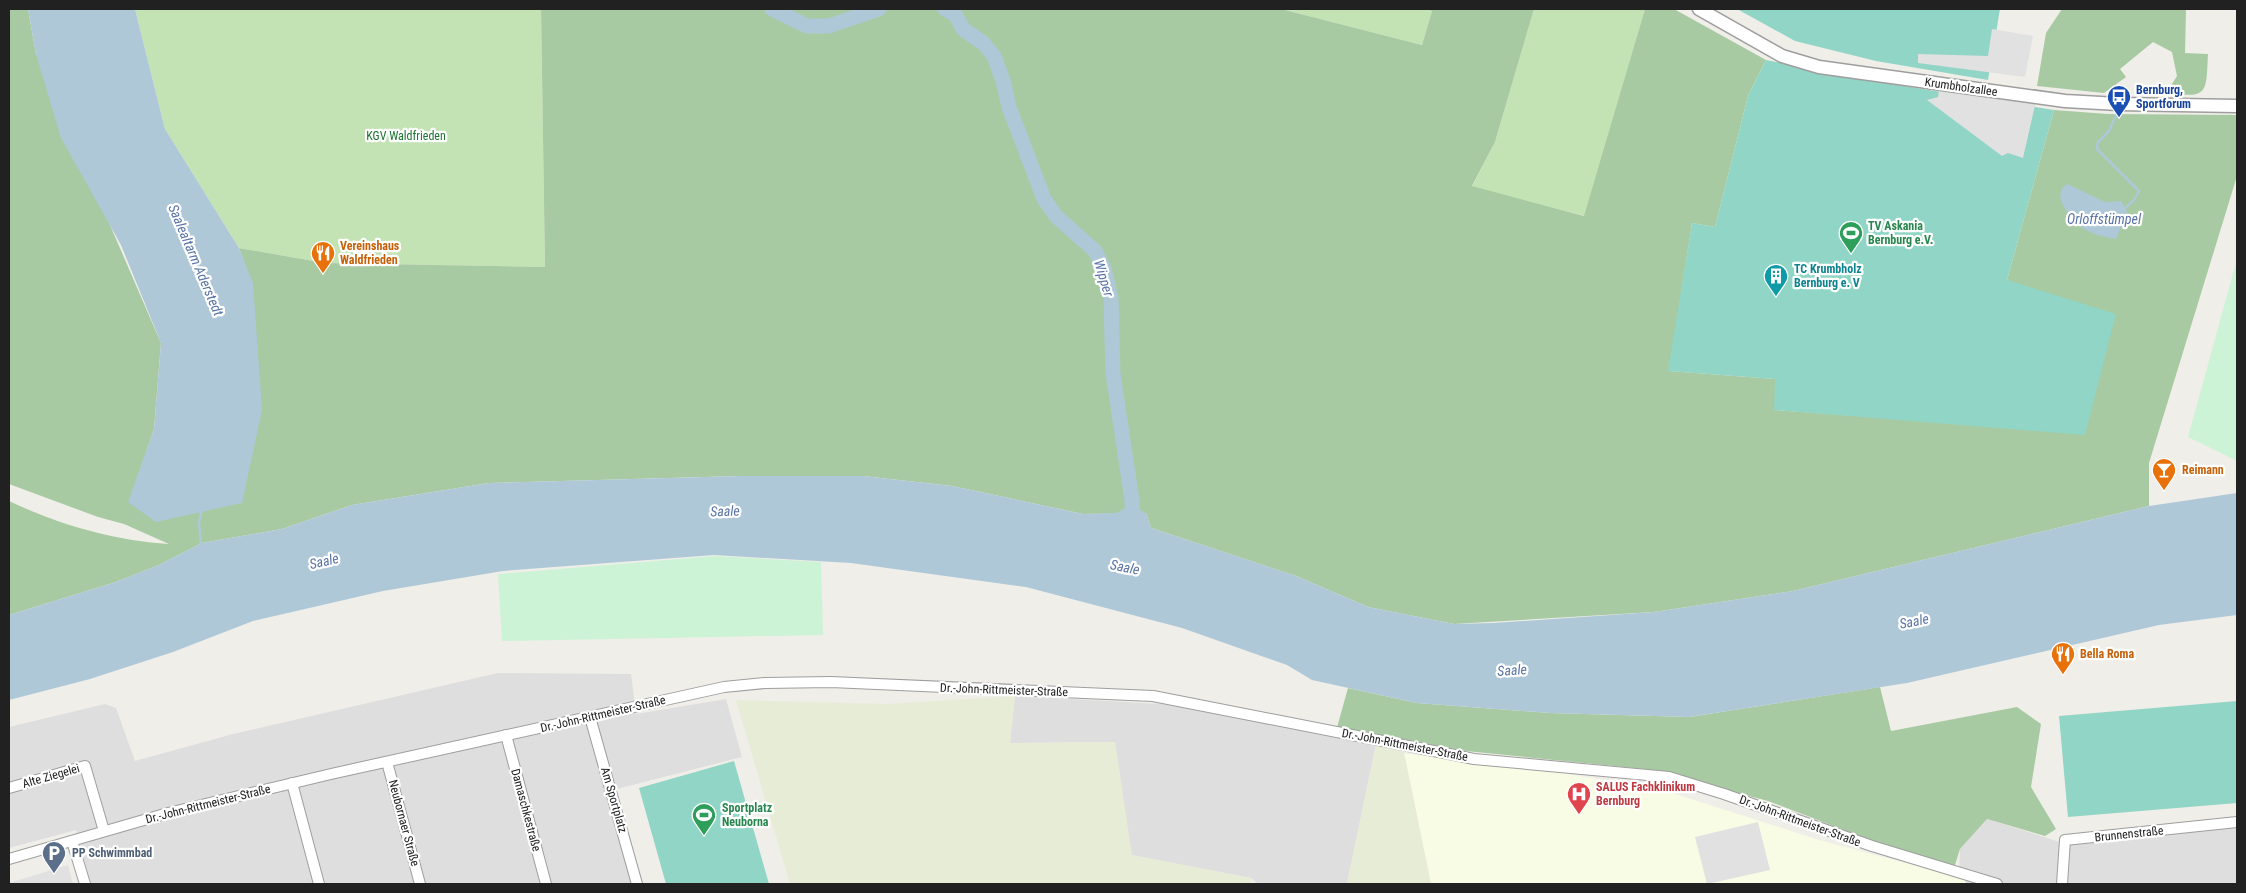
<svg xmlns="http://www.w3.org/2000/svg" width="2246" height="893" font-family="'Roboto Condensed',sans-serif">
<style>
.residential{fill:#dedede}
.education{fill:#f8fce5}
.farmland{fill:#e7ecd6}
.grass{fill:#c4e3b5}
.forest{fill:#a8caa2}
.park{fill:#ccf3d5}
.pitch{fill:#90d5c5}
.parking{fill:#e1e1e1}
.water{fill:#aec8d8}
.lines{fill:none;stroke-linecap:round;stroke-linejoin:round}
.stream{stroke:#aec8d8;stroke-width:2.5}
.river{stroke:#aec8d8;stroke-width:15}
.minor-casing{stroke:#9e9e9e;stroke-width:12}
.tertiary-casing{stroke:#9e9e9e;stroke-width:15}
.minor{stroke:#fff;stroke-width:10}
.tertiary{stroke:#fff;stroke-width:12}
.labels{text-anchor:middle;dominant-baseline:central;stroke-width:4.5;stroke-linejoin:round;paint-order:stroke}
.street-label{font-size:12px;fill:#212121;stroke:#fff}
.transit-label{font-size:12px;font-weight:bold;fill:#164399;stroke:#fff;text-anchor:start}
.park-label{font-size:12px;fill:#1a732f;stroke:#fff}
.leisure-label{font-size:12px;font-weight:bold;fill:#27864d;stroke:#fff;text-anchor:start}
.food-label{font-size:12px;font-weight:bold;fill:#c56008;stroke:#fff;text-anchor:start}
.culture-label{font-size:12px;font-weight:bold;fill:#0d838f;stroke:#fff;text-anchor:start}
.health-label{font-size:12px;font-weight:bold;fill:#be3a42;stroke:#fff;text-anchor:start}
.service-label{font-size:12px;font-weight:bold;fill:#4e5e75;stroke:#fff;text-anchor:start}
.water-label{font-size:14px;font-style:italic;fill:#5873a5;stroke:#fff}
</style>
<rect width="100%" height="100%" fill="#f0eee8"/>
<g class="residential">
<polygon points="498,673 631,674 636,714 726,699 742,757 605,792 631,884 91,884 76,830 9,848 9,727 105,704 116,708 135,761 233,734"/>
<polygon points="1015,696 1162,704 1376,744 1347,884 1258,884 1251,878 1131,855 1115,742 1010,743"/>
<polygon points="1987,819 2066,844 2237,826 2237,884 1966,884 1965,879 1959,873 1960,849"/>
</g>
<polygon class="education" points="1404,753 1469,763 1532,768 1663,790 1819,840 1965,879 1966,884 1431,884"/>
<g class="farmland">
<polygon points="1015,696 1010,743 1115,742 1132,855 1251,878 1250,884 790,884 736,700 887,704"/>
<polygon points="1376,744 1403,748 1431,884 1347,884"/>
</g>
<g class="grass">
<polygon points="135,9 541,9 545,267 325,263 239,248 165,129"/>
<polygon points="1281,9 1425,9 1432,11 1422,45"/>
<polygon points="1534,9 1645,9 1585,216 1472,187 1495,142"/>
</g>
<g class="forest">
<path d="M9,9H28L36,54L161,343L154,429L129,502L244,262L239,248L325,263L545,267L541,9H1281L1422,45L1432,11L1425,9H1534L1495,142L1472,186L1584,216L1645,9H1674L1766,60L1748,96L1715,227L1692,223L1669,371L1775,379V410L1940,422L2007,280L2054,110L2108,114L2237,115V176L2149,463V506L1793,591L1654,612L1454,624L1368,607L1296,576L1151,528L1146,513L1083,514L952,486L863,476H740L489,483L352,505L282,529L202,543L159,565L116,582L9,615V501C57,524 115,541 169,544L124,524L98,517L9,484Z"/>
<path d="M2062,9H2186L2185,53L2208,54C2206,92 2209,100 2167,92L2177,76L2172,52L2153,42L2120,69L2126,77L2104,93L2037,86L2046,33Z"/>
<polygon points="1880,687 1891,731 2017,707 2041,724 2031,787 2056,829 2045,836 1987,819 1960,849 1954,868 1873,841 1768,801 1644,769 1416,746 1336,731 1348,688 1417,703 1550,713 1689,717"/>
</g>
<g class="park">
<polygon points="2237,259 2237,461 2188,437"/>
<polygon points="715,556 821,562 823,635 502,641 498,574"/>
</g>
<g class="pitch">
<polygon points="1737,9 2000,9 1988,80 1876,61 1795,41"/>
<polygon points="1766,60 1860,79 2054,110 2007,280 2116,314 2085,435 1774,410 1775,379 1668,371 1692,223 1715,227 1748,96"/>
<polygon points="2237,701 2237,803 2068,817 2059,716"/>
<polygon points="734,761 769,884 666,884 639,788"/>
</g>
<g class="parking">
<polygon points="1992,29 2033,36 2025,77 1918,63 1918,54 1988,56"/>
<polygon points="1939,91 2036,101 2023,158 2008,153 2002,156 1927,100 1938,97"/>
<polygon points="1758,822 1770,870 1707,884 1695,837"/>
<polygon points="68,865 73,884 9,884 9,883"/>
</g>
<g class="water">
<polygon points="28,9 135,9 165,129 239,248 253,283 262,410 242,503 156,522 128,502 154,429 161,343 121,245 61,138 36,54"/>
<path d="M2067,184L2105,202L2121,201L2127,211L2116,239C2105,237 2093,235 2083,228C2072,220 2049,195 2067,184Z"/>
<polygon points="740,476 863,476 952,486 1083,514 1116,513 1131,505 1146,513 1151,528 1296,576 1368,607 1454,624 1493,623 1654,612 1793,591 2149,506 2237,493 2237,615 2159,625 1907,683 1689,717 1550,713 1417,703 1312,680 1287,665 1182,628 1026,587 851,563 714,555 503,571 383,591 253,621 173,652 90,679 9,700 9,615 116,582 159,565 202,543 282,529 352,505 489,483"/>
</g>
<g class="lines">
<g class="stream">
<polyline points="2118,111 2109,131 2098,142 2097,149 2139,191 2134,200 2124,209"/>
<polyline points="201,545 199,522 202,509"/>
</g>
<g class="river">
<polyline points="772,9 807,26 829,26 879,9"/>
<polyline points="945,9 955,14 963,29 983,43 994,56 1003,81 1009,107 1044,199 1056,216 1095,251 1104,269 1111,298 1113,374 1132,500 1133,525"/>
</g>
<g class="minor-casing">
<g id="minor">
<polyline points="590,717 637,884"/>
<polyline points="506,735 546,884"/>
<polyline points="387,762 420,884"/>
<polyline points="292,783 319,884"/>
<polyline points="9,788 85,766 104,831"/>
<polyline points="72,841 85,884"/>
<polyline points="9,859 168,813 331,774 724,687 765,683 831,682 1153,696 1474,759 1669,777 1724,794 1872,846 1997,884"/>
<polyline points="2062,884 2065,840 2237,822"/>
</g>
</g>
<g class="tertiary-casing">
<polyline id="tertiary" points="1699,9 1782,56 1819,67 2065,101 2118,104 2237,106"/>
</g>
<use href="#minor" class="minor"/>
<use href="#tertiary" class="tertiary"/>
</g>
<defs>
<g id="bus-pin" transform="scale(1.25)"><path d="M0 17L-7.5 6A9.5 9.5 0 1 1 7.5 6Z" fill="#1a4fb4" stroke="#fff"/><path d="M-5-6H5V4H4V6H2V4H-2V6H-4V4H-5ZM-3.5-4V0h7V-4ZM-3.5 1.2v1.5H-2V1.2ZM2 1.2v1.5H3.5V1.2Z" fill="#fff"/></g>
<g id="stadium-pin" transform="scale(1.25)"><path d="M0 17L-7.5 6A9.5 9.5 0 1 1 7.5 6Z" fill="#2e9e5b" stroke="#fff"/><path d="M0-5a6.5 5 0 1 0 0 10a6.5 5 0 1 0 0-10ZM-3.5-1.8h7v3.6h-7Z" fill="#fff"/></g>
<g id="restaurant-pin" transform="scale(1.25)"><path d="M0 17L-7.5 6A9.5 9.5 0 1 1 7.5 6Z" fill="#e8710a" stroke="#fff"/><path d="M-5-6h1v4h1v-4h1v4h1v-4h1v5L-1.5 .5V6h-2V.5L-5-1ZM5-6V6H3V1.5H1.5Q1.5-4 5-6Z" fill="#fff"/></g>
<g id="building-pin" transform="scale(1.25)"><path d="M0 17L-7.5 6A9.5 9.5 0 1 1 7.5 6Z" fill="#0f9aa8" stroke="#fff"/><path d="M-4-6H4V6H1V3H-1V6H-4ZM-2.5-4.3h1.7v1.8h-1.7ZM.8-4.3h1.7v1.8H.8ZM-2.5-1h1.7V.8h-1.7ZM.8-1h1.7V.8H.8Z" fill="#fff"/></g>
<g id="bar-pin" transform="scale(1.25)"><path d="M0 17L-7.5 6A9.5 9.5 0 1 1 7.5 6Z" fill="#e8710a" stroke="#fff"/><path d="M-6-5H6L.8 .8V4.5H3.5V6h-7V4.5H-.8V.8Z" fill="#fff"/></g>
<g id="hospital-pin" transform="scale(1.25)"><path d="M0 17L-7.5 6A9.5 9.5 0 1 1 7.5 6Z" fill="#e0444e" stroke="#fff"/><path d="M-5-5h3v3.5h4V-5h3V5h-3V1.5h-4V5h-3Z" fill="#fff"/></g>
<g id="parking-pin" transform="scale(1.25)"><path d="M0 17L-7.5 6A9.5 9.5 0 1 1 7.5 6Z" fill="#5c6f8a" stroke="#fff"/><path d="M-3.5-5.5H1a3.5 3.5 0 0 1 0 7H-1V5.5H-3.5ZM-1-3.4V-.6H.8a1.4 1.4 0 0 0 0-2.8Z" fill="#fff"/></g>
</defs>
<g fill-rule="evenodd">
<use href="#bus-pin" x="2119" y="97"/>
<use href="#stadium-pin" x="1851" y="233"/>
<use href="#restaurant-pin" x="323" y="253"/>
<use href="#building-pin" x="1776" y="276"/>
<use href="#bar-pin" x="2164" y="470"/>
<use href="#restaurant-pin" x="2063" y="654"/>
<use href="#hospital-pin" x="1579" y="794"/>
<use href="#stadium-pin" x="704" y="815"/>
<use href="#parking-pin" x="54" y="853"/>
</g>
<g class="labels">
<g class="street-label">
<text transform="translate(1961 87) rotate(8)">Krumbholzallee</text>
<text transform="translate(1004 690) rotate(2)">Dr.-John-Rittmeister-Straße</text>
<text transform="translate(603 714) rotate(-13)">Dr.-John-Rittmeister-Straße</text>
<text transform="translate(1405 745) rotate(11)">Dr.-John-Rittmeister-Straße</text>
<text transform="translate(51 776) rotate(-16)">Alte Ziegelei</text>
<text transform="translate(614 800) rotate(74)">Am Sportplatz</text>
<text transform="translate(208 804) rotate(-14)">Dr.-John-Rittmeister-Straße</text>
<text transform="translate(526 810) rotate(75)">Damaschkestraße</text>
<text transform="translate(1800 821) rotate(20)">Dr.-John-Rittmeister-Straße</text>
<text transform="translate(404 823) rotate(75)">Neubornaer Straße</text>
<text transform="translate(2129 834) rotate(-6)">Brunnenstraße</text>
</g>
<g class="transit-label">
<text x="2136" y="90">Bernburg,<tspan x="2136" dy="14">Sportforum</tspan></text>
</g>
<g class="park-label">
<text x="406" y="136">KGV Waldfrieden</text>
</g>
<g class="leisure-label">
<text x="1868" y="226">TV Askania<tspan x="1868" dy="14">Bernburg e.V.</tspan></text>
<text x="722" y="808">Sportplatz<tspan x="722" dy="14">Neuborna</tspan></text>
</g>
<g class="food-label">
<text x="340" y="246">Vereinshaus<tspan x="340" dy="14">Waldfrieden</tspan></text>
<text x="2182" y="470">Reimann</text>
<text x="2080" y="654">Bella Roma</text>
</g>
<g class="culture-label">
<text x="1794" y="269">TC Krumbholz<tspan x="1794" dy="14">Bernburg e. V</tspan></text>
</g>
<g class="health-label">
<text x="1596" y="787">SALUS Fachklinikum<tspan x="1596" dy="14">Bernburg</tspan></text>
</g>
<g class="service-label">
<text x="72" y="853">PP Schwimmbad</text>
</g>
<g class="water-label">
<text x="2104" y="219">Orloffstümpel</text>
<text transform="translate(196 260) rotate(67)">Saalealtarm Aderstedt</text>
<text transform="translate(1104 278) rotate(73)">Wipper</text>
<text transform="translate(725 511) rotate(-2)">Saale</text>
<text transform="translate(324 561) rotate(-13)">Saale</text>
<text transform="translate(1125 567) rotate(11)">Saale</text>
<text transform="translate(1914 621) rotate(-11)">Saale</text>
<text transform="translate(1512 670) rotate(-4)">Saale</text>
</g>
</g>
<rect width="2246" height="893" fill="none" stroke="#212121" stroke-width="20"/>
</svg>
